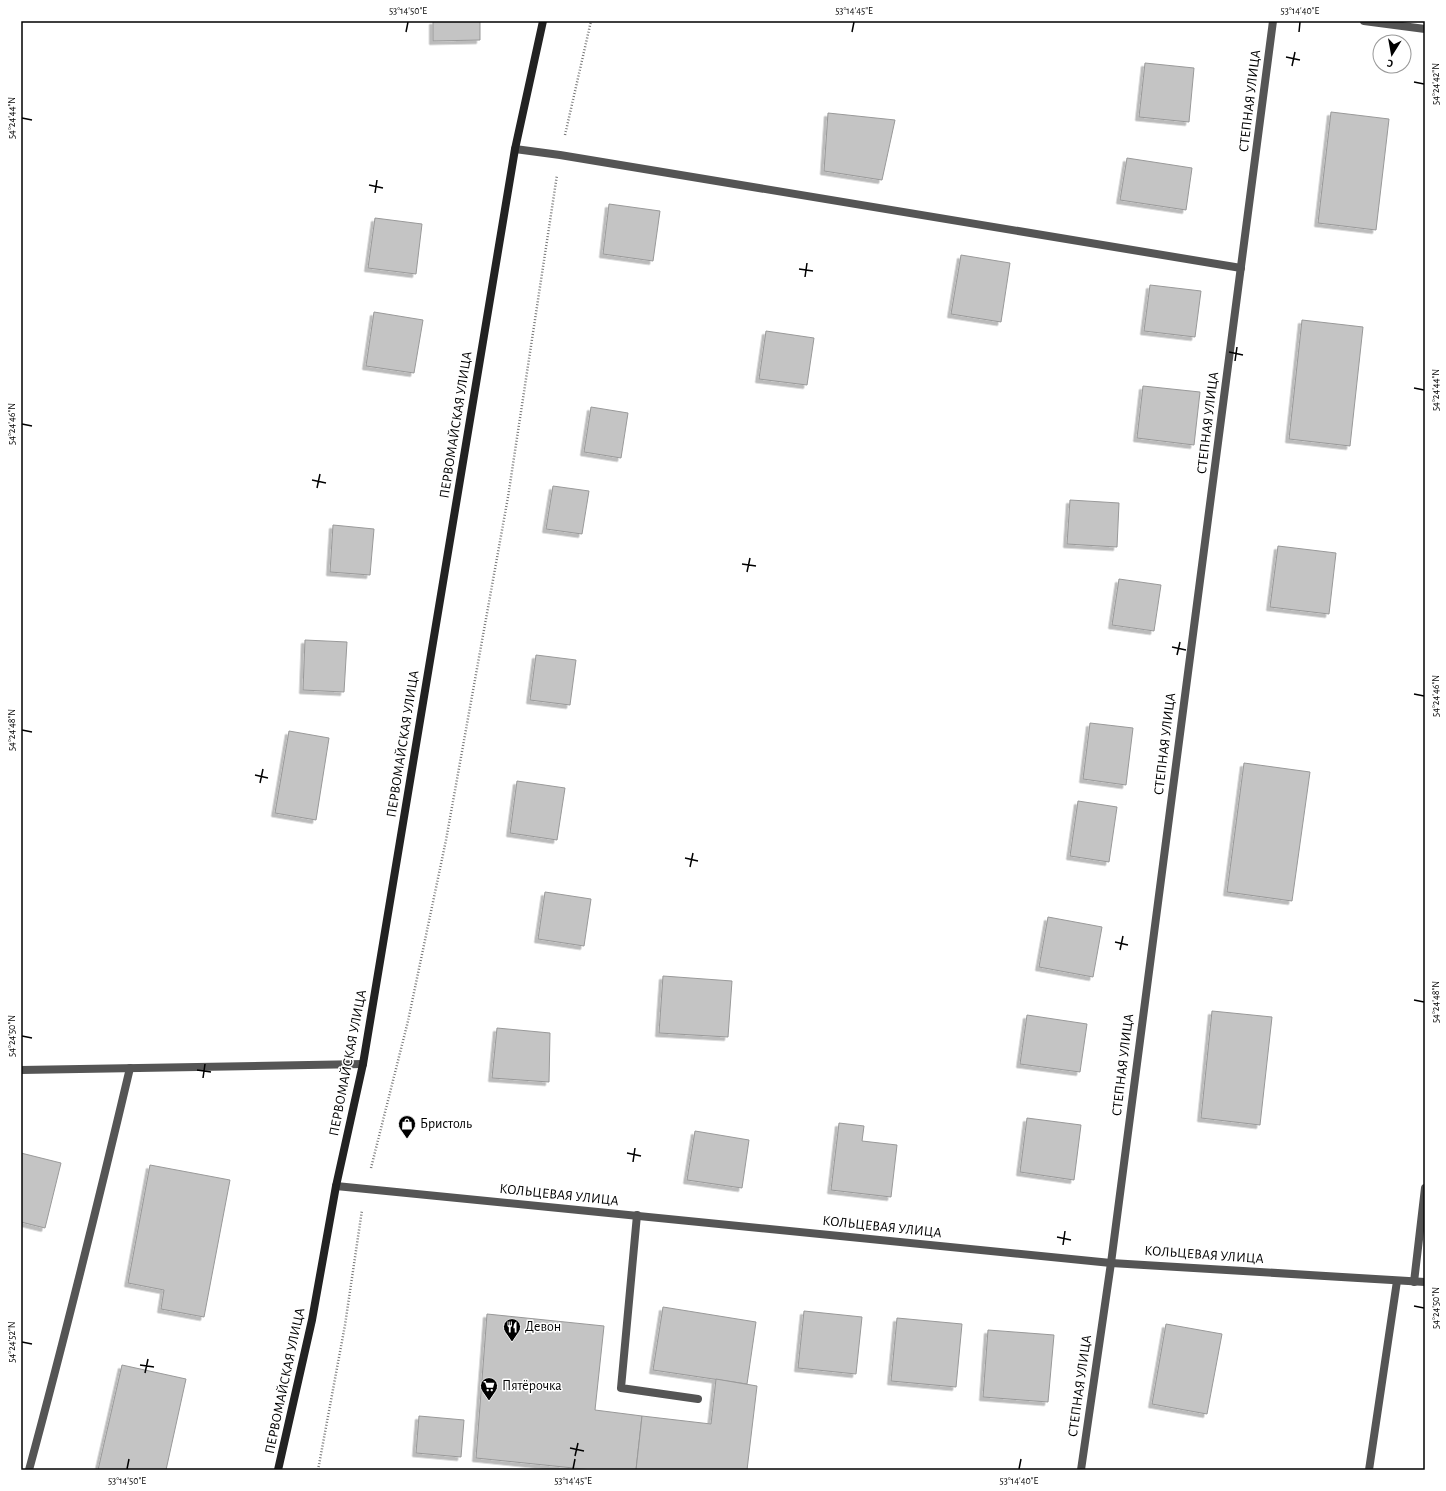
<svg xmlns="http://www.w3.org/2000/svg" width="1446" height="1491" font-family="'Alegreya Sans',sans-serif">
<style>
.building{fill:#c4c4c4;stroke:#999;filter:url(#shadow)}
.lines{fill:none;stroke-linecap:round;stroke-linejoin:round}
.path{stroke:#777;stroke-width:2.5;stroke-dasharray:1 2;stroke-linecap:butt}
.lane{stroke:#555;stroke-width:8}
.street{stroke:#555;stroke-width:8}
.secondary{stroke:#222;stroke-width:8}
.ticks{fill:none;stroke:#000;stroke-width:1.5}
.labels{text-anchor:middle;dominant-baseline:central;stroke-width:3;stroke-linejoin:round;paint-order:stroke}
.street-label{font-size:14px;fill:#000;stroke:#fff}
.poi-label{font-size:14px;fill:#000;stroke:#fff;text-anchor:start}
.neatline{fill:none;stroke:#000;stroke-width:1.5}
.ticks-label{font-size:10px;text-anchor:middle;fill:#000}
</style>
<defs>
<filter id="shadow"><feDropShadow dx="-3.5" dy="3.5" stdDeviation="0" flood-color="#0004"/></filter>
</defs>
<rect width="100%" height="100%" fill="#fff"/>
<g class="building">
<polygon points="433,21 480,21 480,40 433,41"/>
<polygon points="1145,63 1194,68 1189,122 1139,117"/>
<polygon points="1331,112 1389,119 1376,230 1318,223"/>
<polygon points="828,113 895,120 882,180 824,171"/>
<polygon points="1127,158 1192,168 1186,210 1120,200"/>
<polygon points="609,204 660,211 653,261 603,254"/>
<polygon points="375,218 422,224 416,274 368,268"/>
<polygon points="961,255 1010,263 1001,322 951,314"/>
<polygon points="1150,285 1201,291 1195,337 1144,331"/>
<polygon points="374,312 423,320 414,373 366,366"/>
<polygon points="1302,320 1363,327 1350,446 1289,439"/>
<polygon points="766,331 814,338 807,385 759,379"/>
<polygon points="1143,386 1200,392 1194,445 1137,438"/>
<polygon points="591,407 628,413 621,458 584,452"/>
<polygon points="553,486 589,491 582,534 546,529"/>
<polygon points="1070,500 1119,503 1117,547 1067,544"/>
<polygon points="333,525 374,529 370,575 330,572"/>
<polygon points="1278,546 1336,553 1329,614 1270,607"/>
<polygon points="1119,579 1161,585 1154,631 1112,625"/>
<polygon points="305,640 347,642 344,692 303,690"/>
<polygon points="536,655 576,660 570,705 530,700"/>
<polygon points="1090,723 1133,728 1126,785 1083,779"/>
<polygon points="289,731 329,738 316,820 275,813"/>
<polygon points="1244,763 1310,772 1292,901 1227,892"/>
<polygon points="517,781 565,788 557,840 510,833"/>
<polygon points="1078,801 1117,807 1109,862 1070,856"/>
<polygon points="545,892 591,899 584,946 538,939"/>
<polygon points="1048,917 1102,927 1093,977 1039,967"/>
<polygon points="663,976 732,981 728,1037 659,1033"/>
<polygon points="1212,1011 1272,1017 1260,1125 1201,1118"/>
<polygon points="1027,1015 1087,1024 1080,1072 1020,1064"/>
<polygon points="497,1028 550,1033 549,1082 492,1078"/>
<polygon points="1027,1118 1081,1125 1074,1180 1020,1172"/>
<polygon points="839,1123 864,1126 862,1141 897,1145 891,1197 831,1190"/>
<polygon points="695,1131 749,1140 742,1188 687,1180"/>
<polygon points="21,1153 61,1163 45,1228 21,1222"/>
<polygon points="150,1165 230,1180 204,1317 161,1309 164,1290 128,1283"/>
<polygon points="663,1307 756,1322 747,1384 653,1370"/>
<polygon points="804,1311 862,1317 856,1374 798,1368"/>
<polygon points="487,1314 604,1326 595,1410 642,1416 636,1470 593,1470 476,1458"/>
<polygon points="897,1318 962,1324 956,1387 891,1381"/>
<polygon points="1166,1324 1222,1334 1207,1414 1152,1404"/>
<polygon points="988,1330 1054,1335 1048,1402 983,1397"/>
<polygon points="122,1365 186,1379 166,1470 98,1470"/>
<polygon points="716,1379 757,1386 747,1470 636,1470 642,1416 711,1424"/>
<polygon points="419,1416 464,1420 461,1457 416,1453"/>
</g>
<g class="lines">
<g class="path">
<polyline points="565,135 591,21"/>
<polyline points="371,1168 408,1021 446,840 508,497 557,175"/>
<polyline points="318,1470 345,1325 362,1210"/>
</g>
<g class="lane">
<polyline points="1364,21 1425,29"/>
<polyline points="515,149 560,155 1241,268"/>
<polyline points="637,1215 621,1388 698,1399"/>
<polyline points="1414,1282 1425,1188"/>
<path d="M29,1470C65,1337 98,1203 130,1068"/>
<polyline points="1369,1470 1397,1281"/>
</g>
<g class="street">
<polyline points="21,1070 363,1064"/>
<polyline points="336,1186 1111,1263 1425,1282"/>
<polyline points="1081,1470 1111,1263 1273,21"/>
</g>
<polyline class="secondary" points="278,1470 312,1320 336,1186 363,1064 515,149 543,21"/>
</g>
<path class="ticks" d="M406,32L408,22M852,32L854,22M1299,32L1300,22M1286,57L1300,60M1292,66L1295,52M1414,82L1424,84M22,118L32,120M369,185L383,188M375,193L377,180M799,269L813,271M805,277L807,263M1229,352L1243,355M1235,361L1237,347M1414,388L1424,390M22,424L32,426M312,480L326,483M317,488L320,474M742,564L756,566M747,572L750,558M1172,647L1186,650M1177,655L1180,642M1414,694L1424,696M22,730L32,732M255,775L268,778M260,783L263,769M685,858L698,861M690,867L693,853M1115,942L1128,945M1120,950L1123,936M1414,1000L1424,1002M22,1036L32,1038M197,1070L211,1072M203,1078L205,1064M627,1153L641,1156M633,1162L635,1148M1057,1237L1071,1240M1063,1245L1065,1231M1414,1306L1424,1308M22,1342L32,1344M140,1365L154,1367M145,1373L148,1359M570,1448L584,1451M575,1456L578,1443M127,1469L129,1459M573,1469L575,1459M1019,1469L1021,1459"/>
<defs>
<g id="shop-pin" transform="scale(0.9)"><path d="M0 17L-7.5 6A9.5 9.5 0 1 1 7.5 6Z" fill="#000" stroke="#fff"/><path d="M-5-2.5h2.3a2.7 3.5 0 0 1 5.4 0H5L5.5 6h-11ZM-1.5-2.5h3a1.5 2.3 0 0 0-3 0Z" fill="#fff"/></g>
<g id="restaurant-pin" transform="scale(0.9)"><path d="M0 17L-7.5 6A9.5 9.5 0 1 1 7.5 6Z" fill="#000" stroke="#fff"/><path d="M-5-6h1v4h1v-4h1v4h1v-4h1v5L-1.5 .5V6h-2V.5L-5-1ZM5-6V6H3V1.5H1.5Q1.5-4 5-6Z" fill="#fff"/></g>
<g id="supermarket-pin" transform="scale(0.9)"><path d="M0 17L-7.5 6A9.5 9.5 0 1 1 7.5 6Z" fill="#000" stroke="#fff"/><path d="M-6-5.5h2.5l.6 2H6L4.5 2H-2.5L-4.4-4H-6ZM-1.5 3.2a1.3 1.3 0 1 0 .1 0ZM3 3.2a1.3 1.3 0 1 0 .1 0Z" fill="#fff"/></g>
</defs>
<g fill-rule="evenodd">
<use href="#shop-pin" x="407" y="1124"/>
<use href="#restaurant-pin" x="512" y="1327"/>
<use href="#supermarket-pin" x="489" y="1386"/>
</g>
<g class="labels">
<g class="street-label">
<text transform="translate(1250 101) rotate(-83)">СТЕПНАЯ УЛИЦА</text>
<text transform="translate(1208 423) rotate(-83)">СТЕПНАЯ УЛИЦА</text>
<text transform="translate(456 425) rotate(-81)">ПЕРВОМАЙСКАЯ УЛИЦА</text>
<text transform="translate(403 744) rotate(-81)">ПЕРВОМАЙСКАЯ УЛИЦА</text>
<text transform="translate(1165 744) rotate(-83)">СТЕПНАЯ УЛИЦА</text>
<text transform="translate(348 1063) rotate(-79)">ПЕРВОМАЙСКАЯ УЛИЦА</text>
<text transform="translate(1123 1065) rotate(-83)">СТЕПНАЯ УЛИЦА</text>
<text transform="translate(559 1195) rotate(6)">КОЛЬЦЕВАЯ УЛИЦА</text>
<text transform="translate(882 1227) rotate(6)">КОЛЬЦЕВАЯ УЛИЦА</text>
<text transform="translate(1204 1255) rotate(4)">КОЛЬЦЕВАЯ УЛИЦА</text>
<text transform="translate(285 1381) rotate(-78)">ПЕРВОМАЙСКАЯ УЛИЦА</text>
<text transform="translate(1080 1386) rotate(-82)">СТЕПНАЯ УЛИЦА</text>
</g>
<g class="poi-label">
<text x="420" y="1124">Бристоль</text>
<text x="525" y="1327">Девон</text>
<text x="502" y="1386">Пятёрочка</text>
</g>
</g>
<rect width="1446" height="1491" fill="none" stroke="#ffffff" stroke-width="44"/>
<g transform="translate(1392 54) rotate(191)"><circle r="19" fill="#ffffff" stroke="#999999"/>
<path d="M0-3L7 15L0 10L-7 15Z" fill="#000000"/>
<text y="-6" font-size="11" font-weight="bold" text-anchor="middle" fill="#000000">С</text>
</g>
<rect x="22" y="22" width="1402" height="1447" class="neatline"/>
<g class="ticks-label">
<text x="408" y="14">53°14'50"E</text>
<text x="854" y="14">53°14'45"E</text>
<text x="1300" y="14">53°14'40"E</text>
<text transform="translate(1435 84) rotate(-90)" y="4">54°24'42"N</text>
<text transform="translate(11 118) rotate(-90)" y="4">54°24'44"N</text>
<text transform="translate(1435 390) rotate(-90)" y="4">54°24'44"N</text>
<text transform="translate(11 424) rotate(-90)" y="4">54°24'46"N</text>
<text transform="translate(1435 696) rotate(-90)" y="4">54°24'46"N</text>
<text transform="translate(11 730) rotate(-90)" y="4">54°24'48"N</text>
<text transform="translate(1435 1002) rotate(-90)" y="4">54°24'48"N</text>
<text transform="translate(11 1036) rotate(-90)" y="4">54°24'50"N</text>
<text transform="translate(1435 1308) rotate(-90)" y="4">54°24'50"N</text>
<text transform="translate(11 1342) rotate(-90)" y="4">54°24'52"N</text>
<text x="127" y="1484">53°14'50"E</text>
<text x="573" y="1484">53°14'45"E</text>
<text x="1019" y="1484">53°14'40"E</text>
</g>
</svg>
